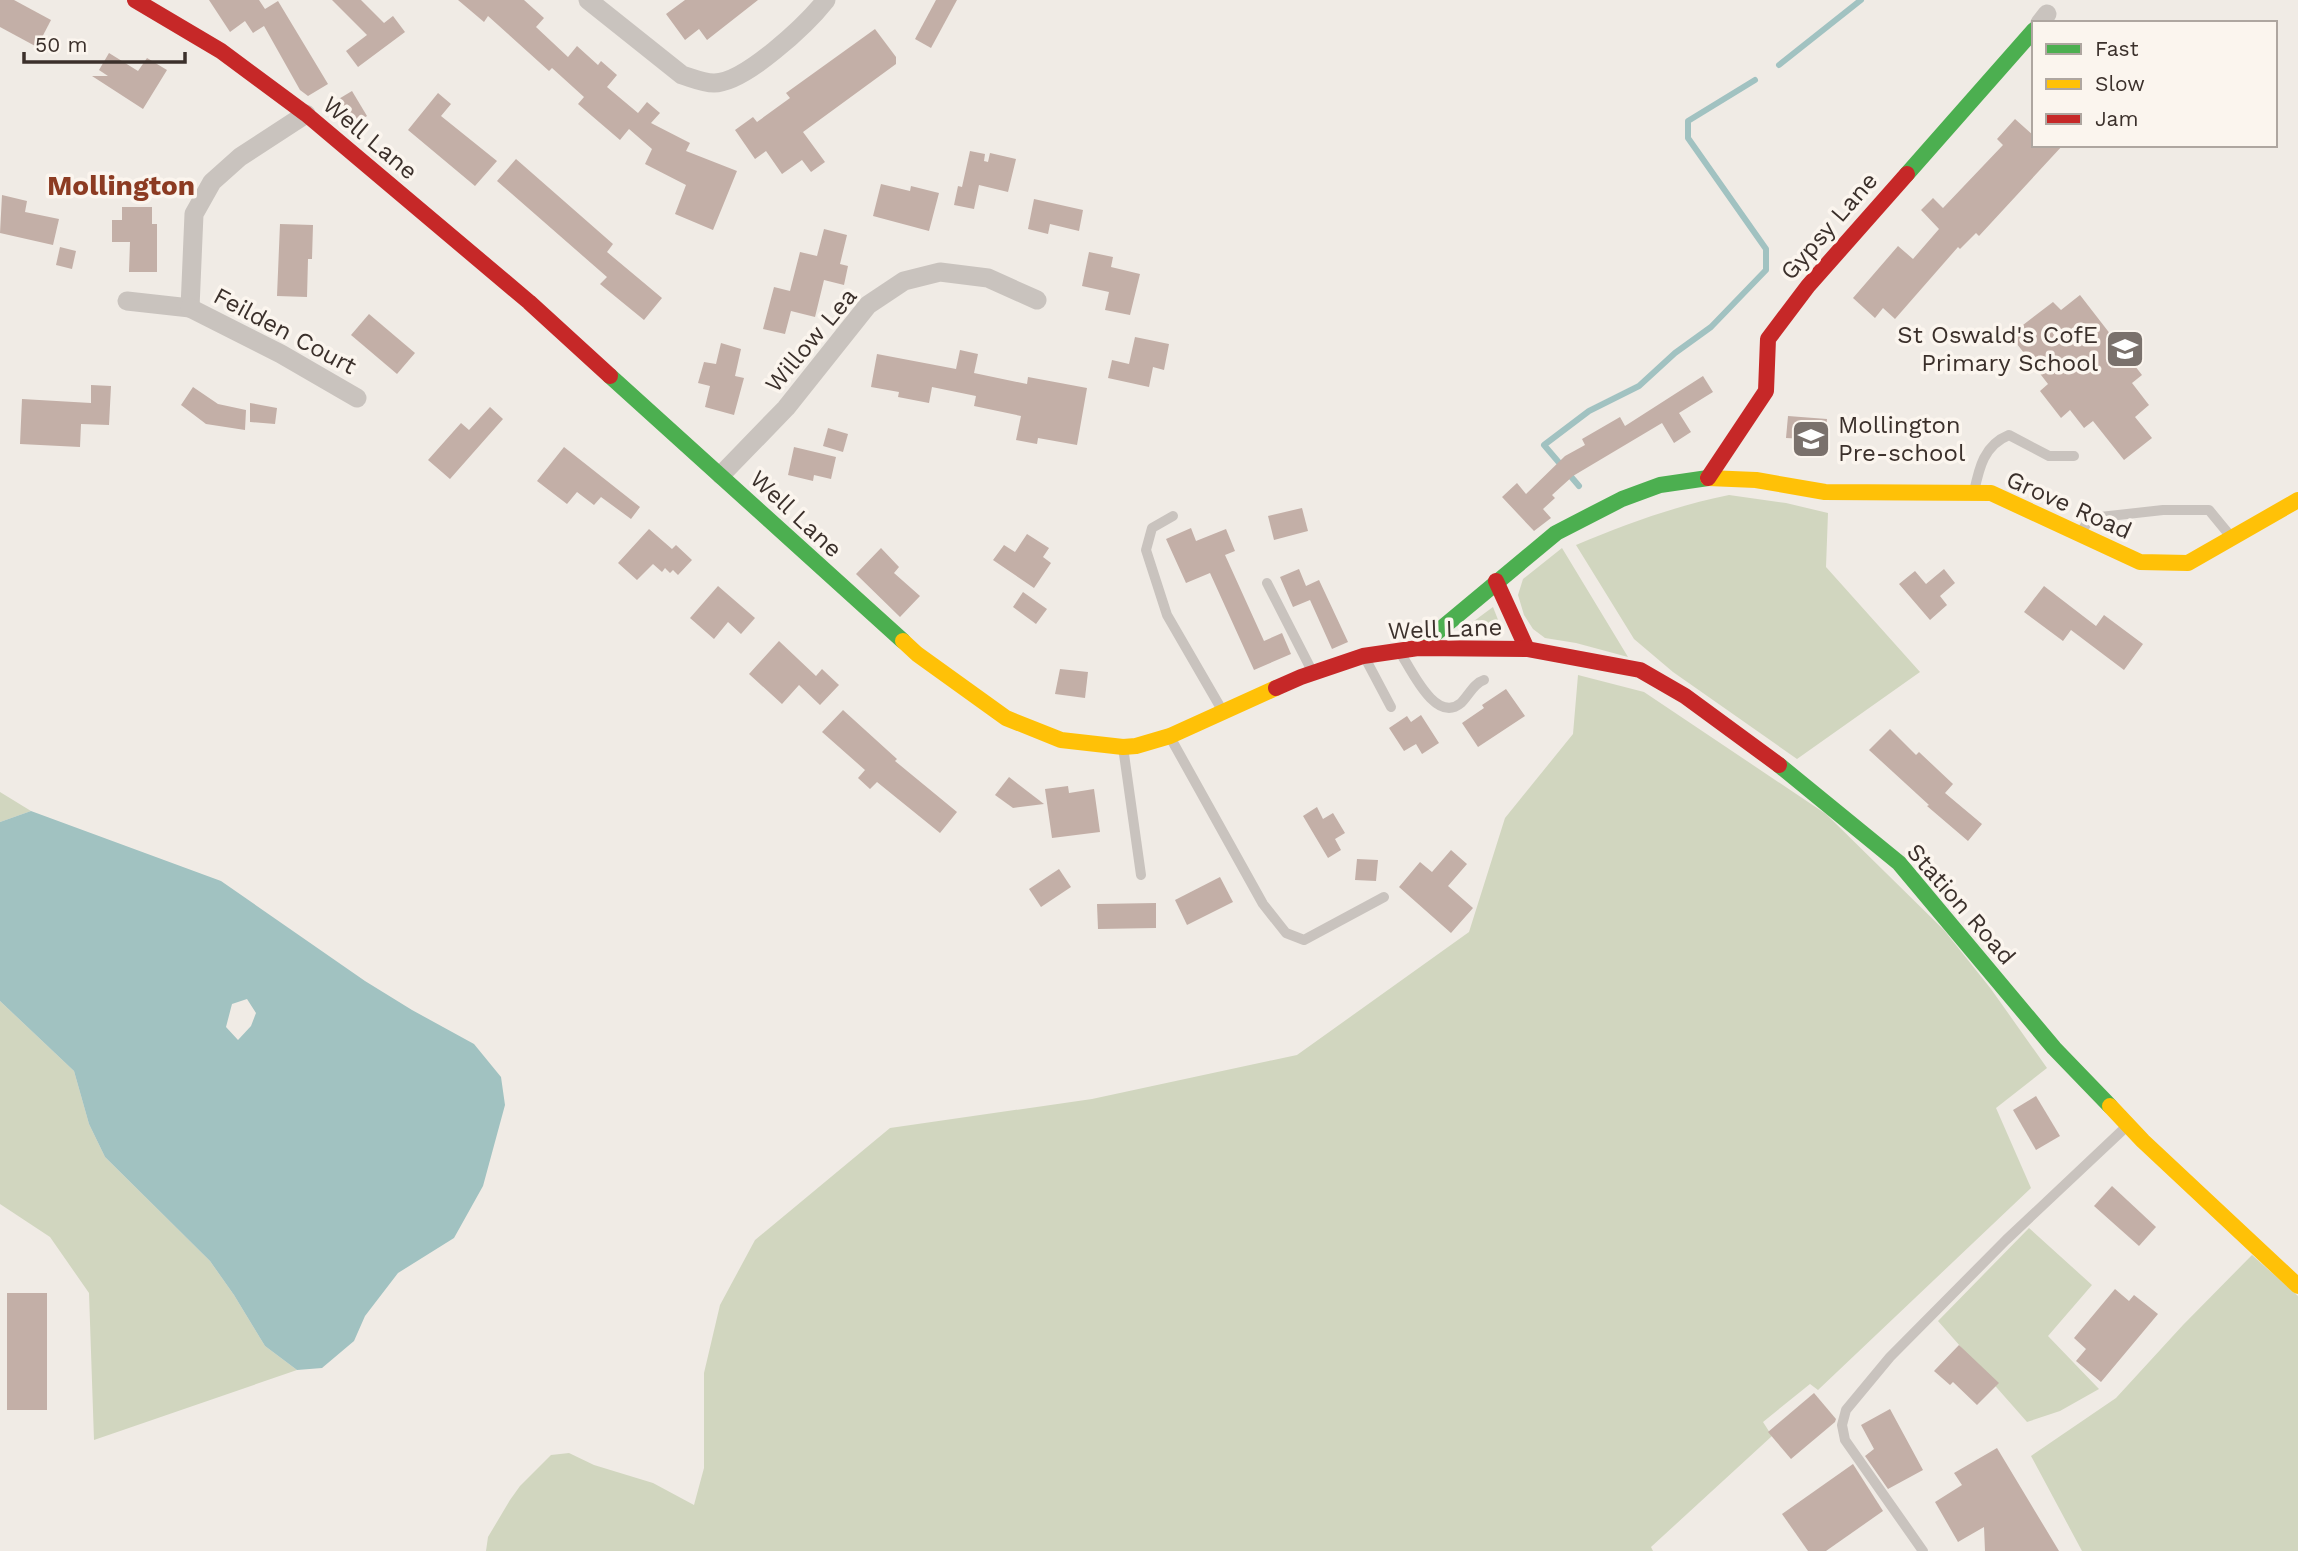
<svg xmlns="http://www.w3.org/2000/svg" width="2298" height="1551" font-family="'Work Sans',sans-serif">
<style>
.green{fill:#d1d6bf}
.water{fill:#a1c2c1;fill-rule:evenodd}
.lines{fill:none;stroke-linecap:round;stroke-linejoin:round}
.stream{stroke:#a1c2c1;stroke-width:6}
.building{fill:#c3afa7}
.lane{stroke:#c9c3be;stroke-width:10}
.street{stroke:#c9c3be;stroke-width:19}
.fast{stroke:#4caf50;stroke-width:16}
.slow{stroke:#ffc107;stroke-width:16}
.jam{stroke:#c62828;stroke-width:16}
.labels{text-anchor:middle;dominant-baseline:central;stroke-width:7;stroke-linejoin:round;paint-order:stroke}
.street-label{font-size:24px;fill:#3b302b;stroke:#fbf5ee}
.poi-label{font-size:24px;fill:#3b302b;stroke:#fbf5ee;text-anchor:end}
.quarter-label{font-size:28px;font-weight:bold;fill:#8c3b22;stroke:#fbf5ee}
</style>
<rect width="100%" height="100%" fill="#f0ebe5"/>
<g class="green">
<path d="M1729,495L1786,503L1828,513L1826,567L1920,672L1797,759L1673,672L1634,639L1576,545C1626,524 1675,506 1729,495Z"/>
<polygon points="1562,548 1628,657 1576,643 1545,638 1533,629 1524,615 1518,595 1523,579"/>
<polygon points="1493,607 1504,635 1459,632"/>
<polygon points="1578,675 1644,692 1826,814 1944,930 1991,989 2047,1068 1996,1108 2031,1188 1818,1390 1810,1384 1763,1422 1772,1436 1651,1547 1653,1551 486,1551 488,1537 510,1500 520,1486 551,1455 569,1453 594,1465 653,1483 694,1505 704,1468 704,1373 720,1305 755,1240 890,1128 1092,1099 1297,1055 1469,932 1505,818 1573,734"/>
<polygon points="0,792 31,811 0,822"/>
<polygon points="0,1001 74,1071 89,1124 105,1157 210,1261 234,1295 265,1346 297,1370 94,1440 89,1293 50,1237 0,1204"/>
<polygon points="2029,1228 2092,1285 2048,1336 2099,1389 2060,1411 2027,1422 1938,1321"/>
<polygon points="2252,1255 2298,1296 2298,1551 2082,1551 2031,1456 2116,1398 2183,1325"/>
</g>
<path class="water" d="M31,811L221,881L365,981L412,1010L474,1044L501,1077L505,1105L483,1186L454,1238L398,1273L365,1316L354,1341L322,1368L297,1370L265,1346L234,1295L210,1261L105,1157L89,1124L74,1071L0,1001V822ZM247,999L256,1013L251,1026L238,1040L226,1027L232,1004Z"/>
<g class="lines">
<g class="stream">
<polyline points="1779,65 1861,0"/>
<polyline points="1579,486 1544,445 1589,411 1639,386 1675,353 1711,327 1766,270 1766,249 1688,138 1688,121 1755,80"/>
</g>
</g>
<g class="building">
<polygon points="0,0 14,0 51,20 37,47 0,27"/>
<polygon points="209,0 259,0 265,9 278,1 328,84 308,96 300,90 264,26 253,33 245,21 230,32"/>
<polygon points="332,0 361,0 384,23 393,16 405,32 358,67 346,51 367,35"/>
<polygon points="458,0 524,0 544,18 536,27 568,57 577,46 598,65 601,61 617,75 607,87 638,113 647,102 660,113 651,123 690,143 686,151 737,171 713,230 675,214 686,185 645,164 652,149 629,129 620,140 578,104 584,97 552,68 549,71 488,16 484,22"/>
<polygon points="685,0 758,0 707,40 699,29 685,40 666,14"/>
<polygon points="936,0 957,0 931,48 915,39"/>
<polygon points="875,29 896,57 896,64 803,132 825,162 811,172 802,160 782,174 766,151 755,159 735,130 753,117 757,122 790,98 786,93"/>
<polygon points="109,53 138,71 147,58 167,70 143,109 92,76 108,76 99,70"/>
<polygon points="352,91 367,116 347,128 332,103"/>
<polygon points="438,93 451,104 441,116 497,161 475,186 408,130"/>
<polygon points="2015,119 2034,136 2034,145 2063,145 1979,236 1976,233 1960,249 1958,247 1895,319 1883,308 1875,318 1853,298 1898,246 1913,259 1939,229 1921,210 1933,198 1943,208 2003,145 1997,139"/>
<polygon points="970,151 985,154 984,161 988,162 990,153 1016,159 1008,192 979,185 974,209 954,205 958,186 962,187"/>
<polygon points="516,159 613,244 607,252 662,298 644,320 600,284 607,277 497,181"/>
<polygon points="881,184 910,191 911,186 939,193 929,231 873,216"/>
<polygon points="2,195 27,201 25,212 59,219 53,245 0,233"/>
<polygon points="1034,199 1083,210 1079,231 1050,224 1048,234 1028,229"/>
<polygon points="122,207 152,207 152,224 157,224 157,272 129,272 130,242 112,242 112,220 122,220"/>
<polygon points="280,224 313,225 312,259 308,259 307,297 277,296"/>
<polygon points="824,229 847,235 840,264 848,266 844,285 824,280 815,317 791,311 785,334 763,329 774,287 790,291 800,252 817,256"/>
<polygon points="60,247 76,251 72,269 56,265"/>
<polygon points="1089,252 1113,257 1111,267 1140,274 1130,315 1105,310 1109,292 1082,286"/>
<polygon points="2080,295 2142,375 2132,383 2149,405 2135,417 2152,438 2124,460 2093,421 2084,428 2070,410 2061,418 2040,391 2048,384 2010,335 2053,302 2061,310"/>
<polygon points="369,314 415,353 397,374 351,335"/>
<polygon points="1135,337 1169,344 1164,370 1153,367 1149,387 1108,378 1112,360 1129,364"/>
<polygon points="721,343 741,349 735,376 744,378 734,415 705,407 710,386 698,383 704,362 716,364"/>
<polygon points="960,350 978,354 974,373 1027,384 1028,377 1087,388 1077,445 1038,438 1037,444 1016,440 1021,416 974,406 976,396 932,387 929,403 898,397 899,392 871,387 877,354 956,369"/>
<polygon points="1703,376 1713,392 1679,413 1691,432 1674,443 1662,423 1573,476 1552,495 1555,498 1543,509 1551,518 1534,531 1502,497 1517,483 1526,494 1565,456 1585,445 1582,439 1620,417 1625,426"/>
<polygon points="91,385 111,386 109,425 81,424 80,447 20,444 22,399 91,403"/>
<polygon points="193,387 218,404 246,410 245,430 206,424 181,405"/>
<polygon points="250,403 277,408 275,424 250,422"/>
<polygon points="490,407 503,419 450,479 428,460 461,423 469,430"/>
<polygon points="1788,416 1827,419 1825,440 1786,438"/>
<polygon points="828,428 848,434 843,452 823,446"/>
<polygon points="564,447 640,507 631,519 601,497 594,505 577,492 567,504 537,481"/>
<polygon points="794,447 836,457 831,479 814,475 813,481 788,475"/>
<polygon points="1302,508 1308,531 1274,540 1268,516"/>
<polygon points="1191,528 1196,541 1226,529 1235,551 1225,555 1264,641 1282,633 1291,654 1254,670 1210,573 1186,583 1166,539"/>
<polygon points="649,529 672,549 676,545 692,560 678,575 673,570 670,573 665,568 662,572 653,564 637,580 618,563"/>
<polygon points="1027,534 1049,548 1043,557 1051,563 1034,588 993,560 1004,545 1015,552"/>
<polygon points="881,548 899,567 894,573 920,596 900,617 856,574"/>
<polygon points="1299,569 1306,586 1319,580 1348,642 1332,649 1310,600 1293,607 1280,577"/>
<polygon points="1944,569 1955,583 1940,596 1947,605 1930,620 1899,584 1915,571 1926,584"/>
<polygon points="718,586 755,618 741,634 728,622 714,639 690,618"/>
<polygon points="2044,586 2096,626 2104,615 2143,644 2124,670 2071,630 2063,641 2024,612"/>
<polygon points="1023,592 1047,609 1036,624 1013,607"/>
<polygon points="779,641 816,676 822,669 839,685 820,705 799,685 782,704 749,674"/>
<polygon points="1060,669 1088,672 1085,698 1055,694"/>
<polygon points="1506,689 1525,716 1478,747 1462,723 1484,708 1482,705"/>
<polygon points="843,710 897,759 895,761 957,812 940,833 877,782 870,789 858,778 865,770 822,732"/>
<polygon points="1421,715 1439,743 1422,754 1416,744 1404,751 1389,728 1407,716 1411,722"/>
<polygon points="1890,729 1916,755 1919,752 1953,784 1945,793 1982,824 1968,841 1927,806 1929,805 1869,750"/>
<polygon points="1009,777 1044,804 1013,808 995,795"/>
<polygon points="1068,786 1069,793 1094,789 1100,832 1052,838 1045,789"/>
<polygon points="1317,807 1323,819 1333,813 1345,833 1335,839 1341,850 1328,858 1303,816"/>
<polygon points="1451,850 1467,864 1448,886 1473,908 1451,933 1399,887 1420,862 1432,872"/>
<polygon points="1357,859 1378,860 1376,881 1355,880"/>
<polygon points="1059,869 1071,887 1041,907 1029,889"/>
<polygon points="1220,877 1233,902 1187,925 1175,900"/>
<polygon points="1156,903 1156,928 1098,929 1097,904"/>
<polygon points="2036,1096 2060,1136 2036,1150 2013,1110"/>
<polygon points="2112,1186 2156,1227 2139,1246 2094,1206"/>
<polygon points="2115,1289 2129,1301 2134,1295 2158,1314 2101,1382 2076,1361 2086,1349 2074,1338"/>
<rect x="7" y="1293" width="40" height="117"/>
<polygon points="1959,1345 1999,1383 1977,1405 1953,1382 1950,1385 1934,1371"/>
<polygon points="1814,1393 1836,1419 1835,1422 1791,1459 1768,1432"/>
<polygon points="1890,1409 1923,1470 1888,1489 1865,1456 1874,1449 1861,1425"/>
<polygon points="1997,1448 2059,1551 1985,1551 1984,1527 1958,1542 1935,1502 1962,1485 1954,1473"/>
<polygon points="1853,1464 1883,1511 1826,1551 1808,1551 1782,1514"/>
</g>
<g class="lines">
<g class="lane">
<path d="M1974,492C1979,468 1984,445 2009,435L2049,456H2074"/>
<polyline points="1173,516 1152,528 1146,550 1167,615 1222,710"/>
<polyline points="2079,534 2091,518 2163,510 2209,510 2232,538"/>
<polyline points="1267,583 1313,673"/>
<path d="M1401,654C1412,671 1436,724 1461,703C1469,695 1474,683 1484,680"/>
<polyline points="1364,656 1391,707"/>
<polyline points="1170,737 1263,904 1286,933 1304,940 1384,897"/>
<polyline points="1123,747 1141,875"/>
<polyline points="1923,1551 1845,1440 1842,1425 1846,1410 1890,1357 2006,1240 2127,1126"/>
</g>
<g class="street">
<path d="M588,0L682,75C692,78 703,83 714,83C745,83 807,24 826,0"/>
<polyline points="2040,23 2047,14"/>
<polyline points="127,301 190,308 194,214 212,182 240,157 306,114"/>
<polyline points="190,308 281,354 357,398"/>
<polyline points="721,475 786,408 868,305 904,281 940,272 988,278 1037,300"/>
</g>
<g class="fast">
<polyline points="1907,174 2034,30"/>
<polyline points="610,376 903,641"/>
<polyline points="1418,648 1556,533 1622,499 1660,485 1708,478"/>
<polyline points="1779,765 1899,863 2054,1048 2110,1106"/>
</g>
<g class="slow">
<polyline points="1708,478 1756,480 1825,492 1991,493 2140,562 2188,563 2298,500"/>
<polyline points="903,641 917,654 1006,718 1061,740 1123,747 1136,746 1170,736 1276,688"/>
<polyline points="2110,1106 2143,1141 2298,1286"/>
</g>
<g class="jam">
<polyline points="135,0 221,51 306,114 529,302 610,376"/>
<polyline points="1708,478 1766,391 1768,339 1808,286 1907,174"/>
<polyline points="1496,581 1527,649"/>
<polyline points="1276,688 1301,677 1363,656 1418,648 1527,649 1640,670 1685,696 1779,765"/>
</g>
</g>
<defs>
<g id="school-square" transform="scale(2.0125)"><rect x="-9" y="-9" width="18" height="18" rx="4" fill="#7a716c" stroke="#fbf5ee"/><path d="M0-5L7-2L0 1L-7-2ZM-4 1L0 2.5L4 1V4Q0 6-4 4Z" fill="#fff"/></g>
</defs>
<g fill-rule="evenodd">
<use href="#school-square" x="2125" y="349"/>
<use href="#school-square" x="1811" y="439"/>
</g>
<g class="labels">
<g class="street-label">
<text transform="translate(370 138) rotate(40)">Well Lane</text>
<text transform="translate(1829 226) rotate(-49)">Gypsy Lane</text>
<text transform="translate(285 331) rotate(28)">Feilden Court</text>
<text transform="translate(811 340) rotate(-50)">Willow Lea</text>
<text transform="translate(2069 505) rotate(24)">Grove Road</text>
<text transform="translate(796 514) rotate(43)">Well Lane</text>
<text transform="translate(1445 629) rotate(-2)">Well Lane</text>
<text transform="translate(1961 904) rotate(49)">Station Road</text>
</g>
<g class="poi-label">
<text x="2098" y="335">St Oswald's CofE<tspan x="2098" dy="28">Primary School</tspan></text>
<text x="1838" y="425" text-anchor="start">Mollington<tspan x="1838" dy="28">Pre-school</tspan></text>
</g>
<g class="quarter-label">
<text x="121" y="185">Mollington</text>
</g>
</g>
<rect x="2032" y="21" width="245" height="126" fill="#fbf5ee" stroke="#aea6a0" stroke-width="2"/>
<rect x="2046" y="44" width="35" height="10" fill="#4caf50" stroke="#aea6a0" stroke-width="2"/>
<text x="2095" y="56" font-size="21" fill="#3b302b">Fast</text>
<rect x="2046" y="79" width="35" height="10" fill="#ffc107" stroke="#aea6a0" stroke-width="2"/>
<text x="2095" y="91" font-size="21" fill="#3b302b">Slow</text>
<rect x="2046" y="114" width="35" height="10" fill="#c62828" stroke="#aea6a0" stroke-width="2"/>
<text x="2095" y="126" font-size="21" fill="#3b302b">Jam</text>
<path d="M24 52v10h161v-10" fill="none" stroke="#3b302b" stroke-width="3.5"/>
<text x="35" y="52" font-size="21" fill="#3b302b" stroke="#fbf5ee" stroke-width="5" paint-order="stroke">50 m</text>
</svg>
